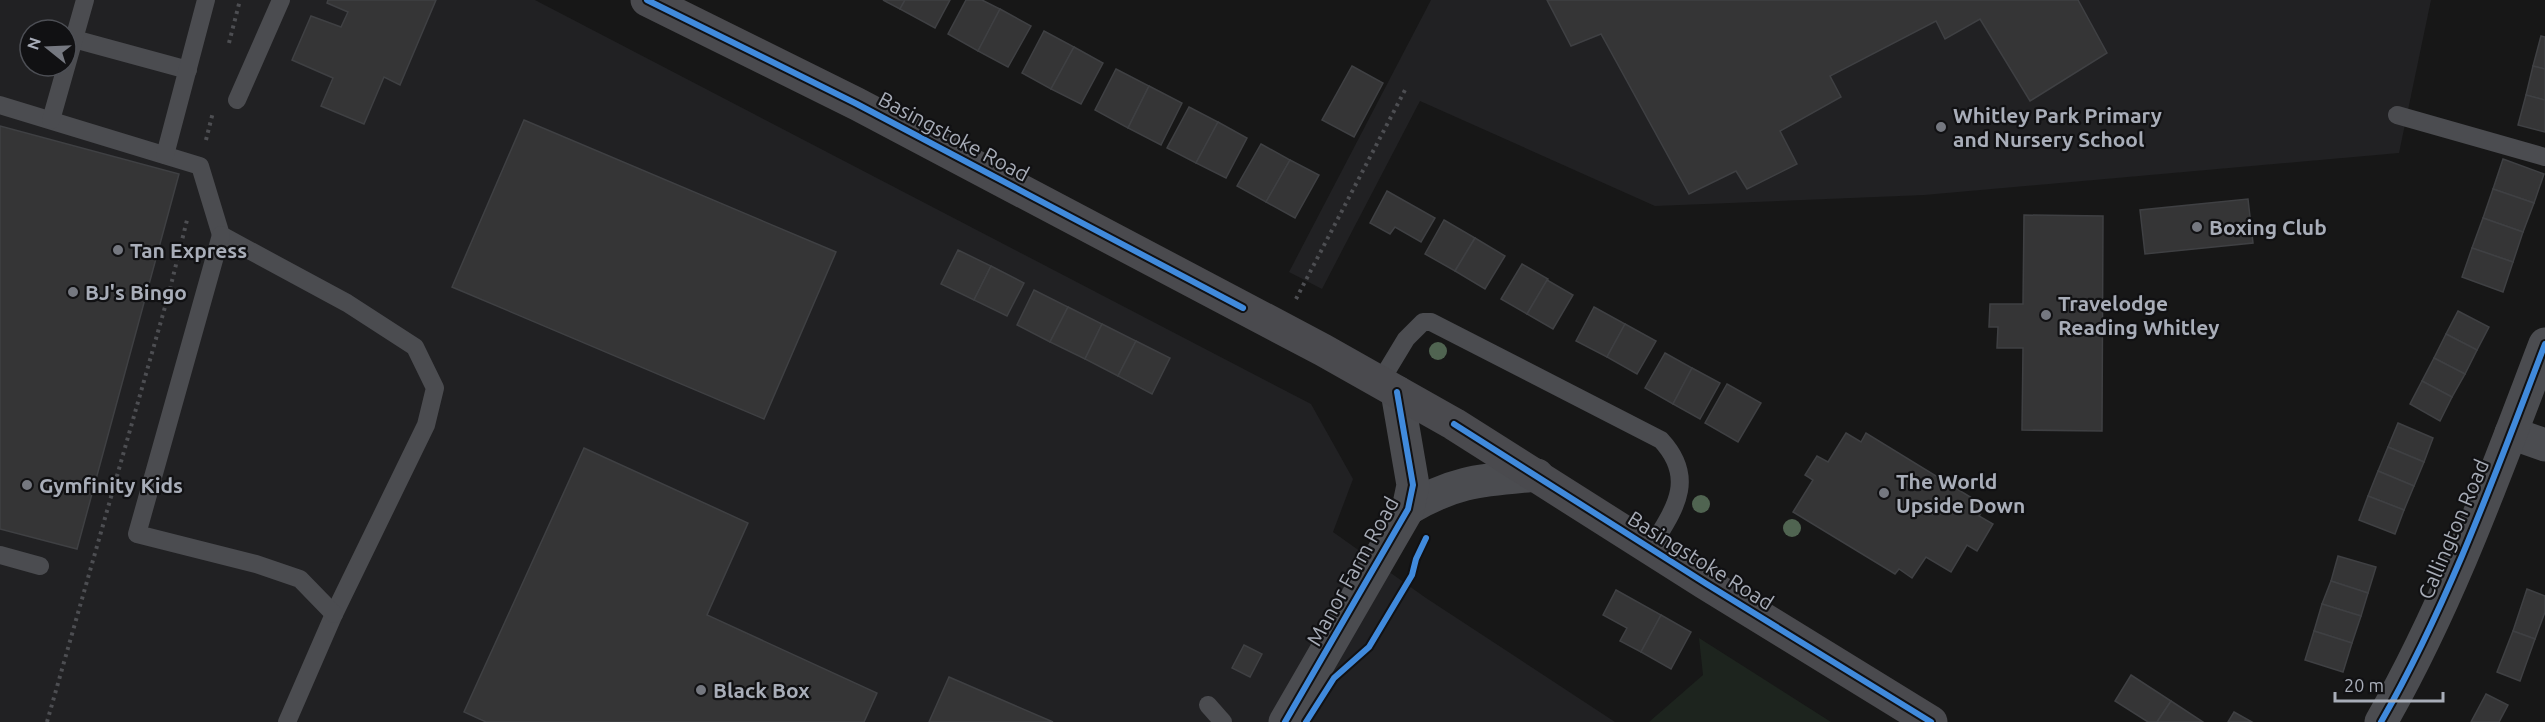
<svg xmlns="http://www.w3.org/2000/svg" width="2545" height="722" font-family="Ubuntu,sans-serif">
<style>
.built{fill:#212123;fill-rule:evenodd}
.green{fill:#1d241e}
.building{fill:#353536;stroke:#3f4043;stroke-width:1.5}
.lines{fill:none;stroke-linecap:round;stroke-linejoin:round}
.path{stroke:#4d4e52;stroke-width:4;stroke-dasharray:3 4.5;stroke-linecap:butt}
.service{stroke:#4b4c50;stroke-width:18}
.minor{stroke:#4b4c50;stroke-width:33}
.secondary{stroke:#4a4a4e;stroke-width:33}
.cycleway-casing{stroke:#111113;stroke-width:10}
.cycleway{stroke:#408adc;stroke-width:6}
.tree{fill:#506451}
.poi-dot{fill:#757880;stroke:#111113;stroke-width:2}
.labels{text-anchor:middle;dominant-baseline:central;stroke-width:4.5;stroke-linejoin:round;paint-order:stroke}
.poi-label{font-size:21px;font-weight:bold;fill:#a8adb8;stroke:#111113;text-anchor:start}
.street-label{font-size:21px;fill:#a8adb8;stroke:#111113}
</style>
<rect width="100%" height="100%" fill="#171717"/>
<g class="built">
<path d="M0,0H535L1311,404L1353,479L1333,532L1426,598L1615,722H0ZM30,30H66V66H30Z"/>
<polygon points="1431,0 2431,0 2399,153 1924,195 1655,206 1420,101 1322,289 1289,272"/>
</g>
<polygon class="green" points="1699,638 1831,722 1649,722 1703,675"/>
<g class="building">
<polygon points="328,0 436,0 400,85 384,77 364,124 321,106 333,78 292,60 311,16 341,27 348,12 327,3"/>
<polygon points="883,0 905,0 900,9"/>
<polygon points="905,0 950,0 935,28 900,9"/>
<polygon points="966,0 982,0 1000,9 978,51 948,34"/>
<polygon points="1547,0 2078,0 2107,53 2030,101 1980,19 1945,39 1936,21 1830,76 1841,97 1780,131 1797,164 1747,189 1736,171 1689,194 1601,34 1571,46"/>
<polygon points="1000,9 1031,26 1008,67 978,51"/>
<polygon points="1044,31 1074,47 1051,89 1022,73"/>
<polygon points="2541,36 2545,37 2545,69 2533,66"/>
<polygon points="1074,47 1103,63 1081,104 1051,89"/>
<polygon points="1352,66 1383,83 1354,137 1322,120"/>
<polygon points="2533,66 2545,69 2545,100 2526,95"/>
<polygon points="1116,69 1149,86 1128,128 1095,110"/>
<polygon points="1149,86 1182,103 1161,145 1128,128"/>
<polygon points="2526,95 2545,100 2545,132 2518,125"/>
<polygon points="1189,107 1218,122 1196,163 1167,148"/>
<polygon points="524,120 836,252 764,419 452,287"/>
<polygon points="1218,122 1247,138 1226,178 1196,163"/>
<polygon points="0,126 179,174 77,549 0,529"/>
<polygon points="1261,144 1290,160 1266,202 1237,186"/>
<polygon points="2503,159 2544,174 2534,203 2493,189"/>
<polygon points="1290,160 1319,175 1295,218 1266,202"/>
<polygon points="2493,189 2534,203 2523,232 2483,218"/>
<polygon points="1387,191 1435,218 1421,242 1395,227 1390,234 1370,223"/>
<polygon points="2248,199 2253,243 2145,254 2140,210"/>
<polygon points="2024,215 2103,216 2102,431 2022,430 2023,348 1997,348 1998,327 1989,327 1990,304 2023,304"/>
<polygon points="2483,218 2523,232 2513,262 2472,248"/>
<polygon points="1444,220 1475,238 1455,271 1425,254"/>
<polygon points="1475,238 1505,256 1485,289 1455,271"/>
<polygon points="2472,248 2513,262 2503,292 2462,277"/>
<polygon points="958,250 991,266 974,300 941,284"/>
<polygon points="1522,264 1548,279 1527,314 1501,299"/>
<polygon points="991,266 1024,283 1007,316 974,300"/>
<polygon points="1547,280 1573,295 1553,329 1527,314"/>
<polygon points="1034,290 1068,307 1050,342 1017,325"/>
<polygon points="1068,307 1102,324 1085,359 1050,342"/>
<polygon points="1594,307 1625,324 1607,357 1576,341"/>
<polygon points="2458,311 2489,327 2477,350 2446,334"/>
<polygon points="1102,324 1136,341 1118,376 1085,359"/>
<polygon points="1625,324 1656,341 1637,374 1607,357"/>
<polygon points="2446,334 2477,350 2465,374 2434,358"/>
<polygon points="1136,341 1170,358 1152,394 1118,376"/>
<polygon points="1665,353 1692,368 1673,404 1645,388"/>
<polygon points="2434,358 2465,374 2452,397 2422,381"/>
<polygon points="1692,368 1720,383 1700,419 1673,404"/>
<polygon points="2422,381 2452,397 2440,421 2410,404"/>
<polygon points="1727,384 1761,403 1738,442 1705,423"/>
<polygon points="2398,423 2433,438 2424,462 2388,447"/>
<polygon points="1846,433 1861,442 1866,433 1985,506 1979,516 1993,524 1977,551 1967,545 1951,572 1926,557 1912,578 1899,569 1895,574 1793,512 1813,480 1805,475 1817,456 1828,462"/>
<polygon points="2388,447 2424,462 2414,486 2378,471"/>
<polygon points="584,448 748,523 707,615 877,693 864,722 486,722 464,712"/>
<polygon points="2378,471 2414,486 2404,510 2368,496"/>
<polygon points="2368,496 2404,510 2395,534 2359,520"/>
<polygon points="2338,556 2376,567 2368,593 2331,581"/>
<polygon points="2331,581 2368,593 2361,616 2322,604"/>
<polygon points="2527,589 2545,596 2545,612 2535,639 2513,631"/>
<polygon points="1616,590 1661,615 1641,652 1620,641 1627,628 1603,615"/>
<polygon points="2322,604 2361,616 2352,643 2314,631"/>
<polygon points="1661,615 1691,632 1671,669 1641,652"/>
<polygon points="2314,631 2352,643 2343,672 2305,660"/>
<polygon points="2513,631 2535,639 2520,681 2497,672"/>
<polygon points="1244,645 1262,654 1250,677 1232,668"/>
<polygon points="2131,675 2171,701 2157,722 2148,722 2115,701"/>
<polygon points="949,677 1053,722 929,722"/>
<polygon points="2486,694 2508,705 2499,722 2471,722"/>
<polygon points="2171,701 2203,722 2157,722"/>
<polygon points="2234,712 2252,722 2228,722"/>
</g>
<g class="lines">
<g class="path">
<polyline points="229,43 240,0"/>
<polyline points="206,140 213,112"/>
<polyline points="1296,299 1405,90"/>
<polyline points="47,722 169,293 187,220"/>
</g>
<g class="service">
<polyline points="74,39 188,70"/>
<polyline points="237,100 281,0"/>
<polyline points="0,105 200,166 221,235 347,303 415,347 435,388 426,425 334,614 287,722"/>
<polyline points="2397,115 2545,157"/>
<polyline points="51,120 85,0"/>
<polyline points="165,155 206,0"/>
<polyline points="221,235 137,534 256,564 300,579 334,614"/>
<path d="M1380,382L1406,339L1423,322H1431L1661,440C1698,480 1673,511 1650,549"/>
<polyline points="0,555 40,566"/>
<polyline points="1208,705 1223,722"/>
</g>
<g class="minor">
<polyline points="2511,433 2545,445"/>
<path d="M1408,509C1456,480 1484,480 1537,475"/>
<polyline points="1285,722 1408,509 1413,485 1397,392"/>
<path d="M2381,722C2449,603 2496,472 2545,344"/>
</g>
<polyline class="secondary" points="647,0 857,104 1323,350 1454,424 1705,583 1931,722"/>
<g class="cycleway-casing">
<g id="cycleway">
<polyline points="647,0 857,104 1243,308"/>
<polyline points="1454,424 1705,583 1931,722"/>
<polyline points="1285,722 1408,509 1413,485 1397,392"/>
<polyline points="1306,722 1334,678 1369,647 1412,575 1416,559 1426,538"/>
<path d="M2381,722C2449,603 2496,472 2545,344"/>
</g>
</g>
<use href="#cycleway" class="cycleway"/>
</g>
<g class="tree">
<circle cx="1438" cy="351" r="9"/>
<circle cx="1701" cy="504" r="9"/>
<circle cx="1792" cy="528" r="9"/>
</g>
<g class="poi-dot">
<circle cx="1941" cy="127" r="6"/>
<circle cx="2197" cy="227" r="6"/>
<circle cx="118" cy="250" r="6"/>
<circle cx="73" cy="292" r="6"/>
<circle cx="2046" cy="315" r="6"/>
<circle cx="27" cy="485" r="6"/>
<circle cx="1884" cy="493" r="6"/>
<circle cx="701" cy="690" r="6"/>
</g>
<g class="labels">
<g class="poi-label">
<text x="1953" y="115">Whitley Park Primary<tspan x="1953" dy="24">and Nursery School</tspan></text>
<text x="2209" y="227">Boxing Club</text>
<text x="130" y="250">Tan Express</text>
<text x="85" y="292">BJ's Bingo</text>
<text x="2058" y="303">Travelodge<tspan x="2058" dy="24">Reading Whitley</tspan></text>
<text x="1896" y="481">The World<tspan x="1896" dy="24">Upside Down</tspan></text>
<text x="39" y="485">Gymfinity Kids</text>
<text x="713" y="690">Black Box</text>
</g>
<g class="street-label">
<text transform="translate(954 136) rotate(28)">Basingstoke Road</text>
<text transform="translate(2453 529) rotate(-67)">Callington Road</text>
<text transform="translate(1701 560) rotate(32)">Basingstoke Road</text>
<text transform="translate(1352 571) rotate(-61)">Manor Farm Road</text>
</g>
</g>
<g transform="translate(48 48) rotate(288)"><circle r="28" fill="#111113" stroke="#4d4f55" stroke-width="1.5"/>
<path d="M0-4.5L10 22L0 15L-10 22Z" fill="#757880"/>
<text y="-9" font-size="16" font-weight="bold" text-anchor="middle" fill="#a8adb8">N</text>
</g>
<path d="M2335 692v9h108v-9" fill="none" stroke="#a8adb8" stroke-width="3"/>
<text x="2344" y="692" font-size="18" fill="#a8adb8" stroke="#111113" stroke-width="4.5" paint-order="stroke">20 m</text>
</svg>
